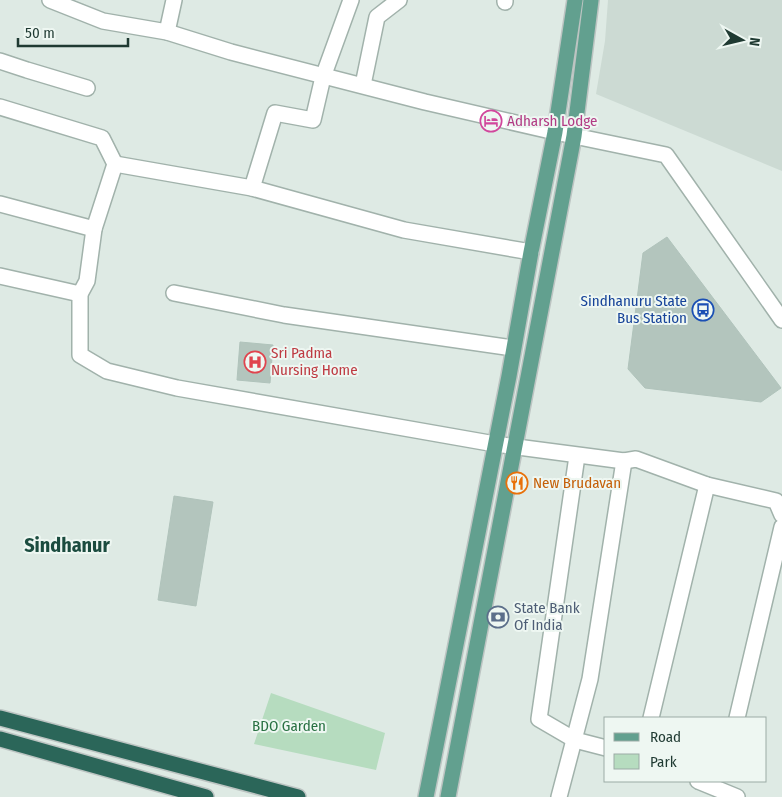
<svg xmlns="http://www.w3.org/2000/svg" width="782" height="797" font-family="'Fira Sans Condensed',sans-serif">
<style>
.built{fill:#ccdad3}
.green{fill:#b6dcbf}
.building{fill:#b3c5bd;stroke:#b0c3bb}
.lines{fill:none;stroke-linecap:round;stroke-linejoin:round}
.minor-casing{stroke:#a1b2ab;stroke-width:18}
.major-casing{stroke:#bcc4c2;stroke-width:18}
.highway-casing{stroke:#bcc4c2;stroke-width:18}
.minor{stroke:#fff;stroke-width:15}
.major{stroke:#62a08f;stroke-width:15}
.highway{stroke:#2b6659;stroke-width:15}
.labels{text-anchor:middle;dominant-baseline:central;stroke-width:4;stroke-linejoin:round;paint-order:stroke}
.hotel-label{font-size:15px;fill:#b23c85;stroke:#eef7f2;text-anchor:start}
.transit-label{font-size:15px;fill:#164399;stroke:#eef7f2;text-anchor:end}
.health-label{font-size:15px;fill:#be3a42;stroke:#eef7f2;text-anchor:start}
.food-label{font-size:15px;fill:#c56008;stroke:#eef7f2;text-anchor:start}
.service-label{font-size:15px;fill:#4e5e75;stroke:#eef7f2;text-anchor:start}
.park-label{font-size:15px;fill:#297143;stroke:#eef7f2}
.district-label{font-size:20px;font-weight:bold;fill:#1b4c3f;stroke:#eef7f2}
</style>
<rect width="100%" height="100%" fill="#deeae4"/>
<polygon class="built" points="608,0 782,0 782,171 596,94 605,41"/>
<polygon class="green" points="271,693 385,733 376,770 254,744"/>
<g class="building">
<polygon points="667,237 781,388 761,402 645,388 628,369 643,253"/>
<polygon points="240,342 273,345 270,383 237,380"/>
<polygon points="174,496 213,502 196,606 158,600"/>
</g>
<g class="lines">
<g class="minor-casing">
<g id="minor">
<polyline points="50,0 103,21 167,32 231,52 425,102 555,132 666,155 782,320"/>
<polyline points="505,2 505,0"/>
<polyline points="167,32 174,0"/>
<polyline points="0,61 27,70 87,88"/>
<polyline points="362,85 364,80 377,17 399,0"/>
<polyline points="0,107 102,138 115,164 94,229 87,281 80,294 80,355 107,371 177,388 495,444 624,461 636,459 707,485 776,501 782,515"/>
<polyline points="115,164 252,188 404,230 531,252"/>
<polyline points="252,188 275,113 313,120 323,77 351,0"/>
<polyline points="0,204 94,229"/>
<polyline points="0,276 80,294"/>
<polyline points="174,293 284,315 513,348"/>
<polyline points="577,456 539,719 575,740 606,748"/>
<polyline points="651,718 707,485"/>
<polyline points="737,718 782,527"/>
<polyline points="698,781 737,797"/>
<polyline points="559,797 590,679 624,461"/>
</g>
</g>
<g class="major-casing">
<g id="major">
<polyline points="426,797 509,376 531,252 555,132 575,0"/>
<polyline points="448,797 574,136 591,0"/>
</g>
</g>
<g class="highway-casing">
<g id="highway">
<polyline points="0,718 298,797"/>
<polyline points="0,739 206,797"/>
</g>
</g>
<use href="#minor" class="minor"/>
<use href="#major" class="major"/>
<use href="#highway" class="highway"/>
</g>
<defs>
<g id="hotel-ring" transform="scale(1.125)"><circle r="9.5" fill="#eef7f2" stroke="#d1479c" stroke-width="1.5"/><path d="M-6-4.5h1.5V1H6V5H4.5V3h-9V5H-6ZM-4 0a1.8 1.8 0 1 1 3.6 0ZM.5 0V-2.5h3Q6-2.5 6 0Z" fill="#d1479c"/></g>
<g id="bus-ring" transform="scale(1.125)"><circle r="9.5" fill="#eef7f2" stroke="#1a4fb4" stroke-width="1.5"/><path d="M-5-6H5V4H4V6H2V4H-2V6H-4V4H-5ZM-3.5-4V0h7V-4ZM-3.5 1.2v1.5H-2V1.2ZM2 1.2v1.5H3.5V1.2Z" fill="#1a4fb4"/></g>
<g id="hospital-ring" transform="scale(1.125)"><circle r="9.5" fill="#eef7f2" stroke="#e0444e" stroke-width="1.5"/><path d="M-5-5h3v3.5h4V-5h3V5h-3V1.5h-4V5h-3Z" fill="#e0444e"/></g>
<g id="restaurant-ring" transform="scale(1.125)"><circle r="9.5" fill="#eef7f2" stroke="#e8710a" stroke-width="1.5"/><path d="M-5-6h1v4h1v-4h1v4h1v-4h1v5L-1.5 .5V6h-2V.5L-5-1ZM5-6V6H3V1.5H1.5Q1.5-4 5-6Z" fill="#e8710a"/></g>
<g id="bank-ring" transform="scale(1.125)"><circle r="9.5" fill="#eef7f2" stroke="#5c6f8a" stroke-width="1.5"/><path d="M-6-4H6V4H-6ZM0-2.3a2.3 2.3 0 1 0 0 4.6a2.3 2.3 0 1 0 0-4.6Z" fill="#5c6f8a"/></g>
</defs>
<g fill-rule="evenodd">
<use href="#hotel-ring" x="491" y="121"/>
<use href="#bus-ring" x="703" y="310"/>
<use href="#hospital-ring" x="255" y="362"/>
<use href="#restaurant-ring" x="517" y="483"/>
<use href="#bank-ring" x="498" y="617"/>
</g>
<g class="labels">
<g class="hotel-label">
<text x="507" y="121">Adharsh Lodge</text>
</g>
<g class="transit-label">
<text x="687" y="301">Sindhanuru State<tspan x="687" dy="17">Bus Station</tspan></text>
</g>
<g class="health-label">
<text x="271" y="353">Sri Padma<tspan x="271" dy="17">Nursing Home</tspan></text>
</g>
<g class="food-label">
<text x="533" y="483">New Brudavan</text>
</g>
<g class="service-label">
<text x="514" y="608">State Bank<tspan x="514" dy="17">Of India</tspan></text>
</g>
<g class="park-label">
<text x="289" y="726">BDO Garden</text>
</g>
<g class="district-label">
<text x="67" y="545">Sindhanur</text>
</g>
</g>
<rect x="604" y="717" width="162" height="65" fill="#eef7f2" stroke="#9baba5"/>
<rect x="614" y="733" width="25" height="8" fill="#62a08f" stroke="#9baba5"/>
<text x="650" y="742" font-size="15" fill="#1f3a32">Road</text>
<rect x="614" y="754" width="25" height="15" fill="#b6dcbf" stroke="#9baba5"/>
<text x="650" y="767" font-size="15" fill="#1f3a32">Park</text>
<g transform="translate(742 40) rotate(98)" stroke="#eef7f2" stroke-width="4" paint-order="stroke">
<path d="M0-4L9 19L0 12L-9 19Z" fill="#1f3a32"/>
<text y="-8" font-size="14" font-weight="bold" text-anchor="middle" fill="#1f3a32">N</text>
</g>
<path d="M18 38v8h110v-8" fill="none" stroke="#1f3a32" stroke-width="2.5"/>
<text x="25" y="38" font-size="15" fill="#1f3a32" stroke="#eef7f2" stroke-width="4" paint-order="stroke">50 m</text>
</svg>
